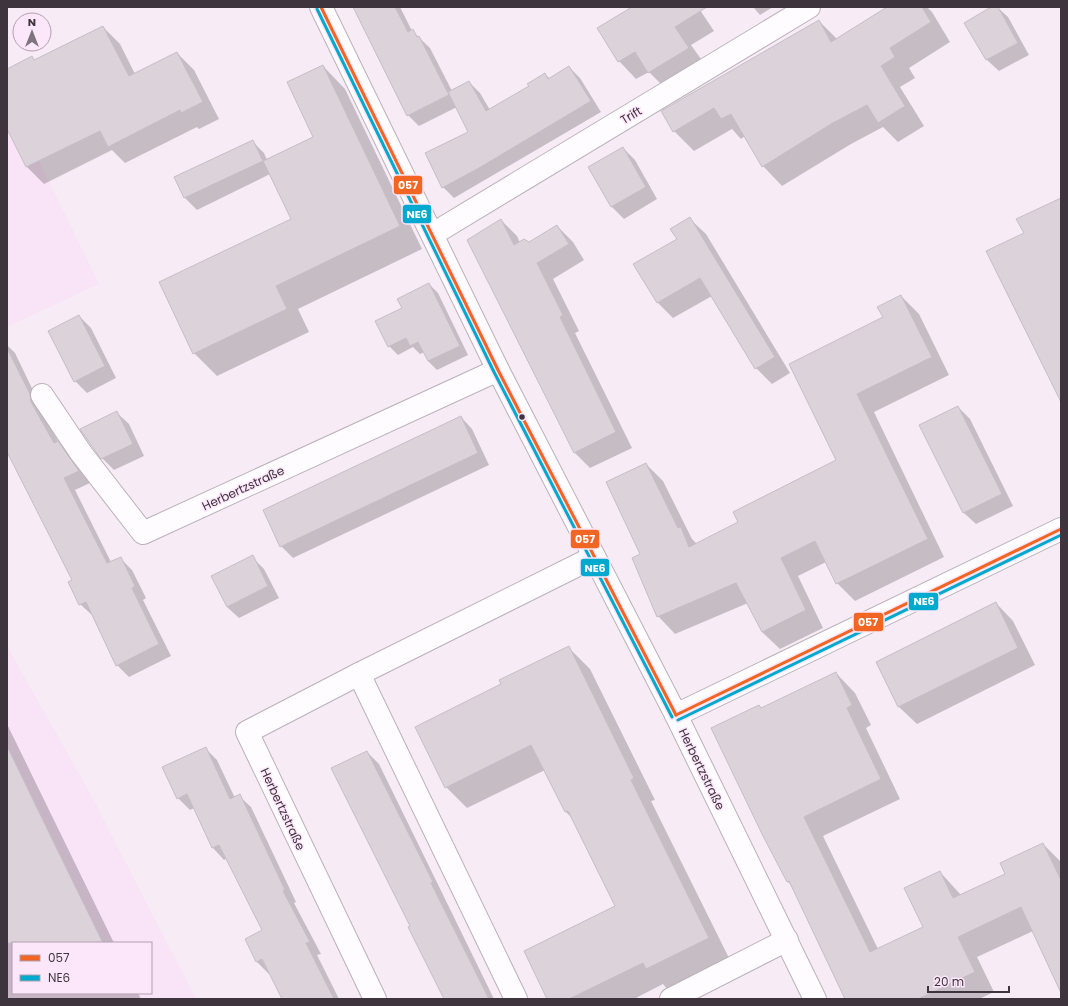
<svg xmlns="http://www.w3.org/2000/svg" width="1068" height="1006" font-family="Poppins,sans-serif">
<style>
.built{fill:#f9e3f7;fill-rule:evenodd}
.shadow{fill:#0003}
.building{fill:#dcd2da;stroke:#c6bdc6}
.lines{fill:none;stroke-linecap:round;stroke-linejoin:round}
.minor-casing{stroke:#bbb1ba;stroke-width:24}
.minor{stroke:#fefcfe;stroke-width:22}
.bus-1-casing{stroke:#fce7fa;stroke-width:6}
.bus-2-casing{stroke:#fce7fa;stroke-width:6}
.bus-1{stroke:#f26522;stroke-width:3}
.bus-2{stroke:#00a9ce;stroke-width:3}
.bus-dot{fill:#3e343d;stroke:#fce7fa;stroke-width:1.5}
.labels{text-anchor:middle;dominant-baseline:central;stroke-width:3;stroke-linejoin:round;paint-order:stroke}
.street-label{font-size:12px;fill:#3e343d;stroke:#fce7fa}
.line-badge{stroke:#fce7fa;stroke-width:1.5}
.badge-label{font-size:11px;text-anchor:middle;font-weight:bold;fill:#fff}
</style>
<rect width="100%" height="100%" fill="#f7ecf6"/>
<g class="built">
<polygon points="7,95 99,284 7,327"/>
<path d="M7,646L91,795L196,999H7ZM13,943H151V993H13Z"/>
</g>
<g class="shadow">
<polygon points="354,7 400,7 412,31 430,48 452,91 469,82 480,93 490,110 530,86 545,74 550,79 569,67 580,78 601,112 454,198 443,187 470,133 457,107 419,126 408,115"/>
<polygon points="634,7 698,7 714,31 691,45 706,66 667,90 649,72 636,79 619,61"/>
<polygon points="753,7 773,7 760,15"/>
<polygon points="889,7 927,7 932,12 950,42 909,68 915,78 900,87 924,126 898,142 883,127 851,144 782,186 763,166 745,136 741,139 732,129 694,151 674,131 663,111 819,21 837,39"/>
<polygon points="993,7 997,7 1008,17 1029,55 999,71 987,60"/>
<polygon points="103,27 120,44 135,74 177,53 194,70 219,119 199,129 197,127 125,163 112,150 44,184 27,167 7,127 7,70 32,57 35,61"/>
<polygon points="323,66 345,89 422,249 298,309 309,332 217,376 194,353 292,219 270,174 197,210 185,198 175,178 252,141 264,153 267,160 314,137"/>
<polygon points="623,148 635,160 657,199 624,219 612,207 589,167"/>
<polygon points="690,219 706,234 790,373 772,384 756,368 712,296 673,318 657,302 678,239"/>
<polygon points="501,220 517,236 520,243 529,243 557,226 573,242 584,260 553,279 579,331 575,333 632,448 590,468 574,452"/>
<polygon points="429,284 438,293 468,355 437,370 428,361 424,352 420,354 413,347 398,355 389,346 403,308"/>
<polygon points="901,296 919,314 949,375 874,412 944,557 855,601 837,583 826,562 798,576 823,628 780,649 762,632 748,603 675,634 658,616 642,554 646,464 663,481 692,539 697,544 740,523 838,460 790,365 884,318"/>
<polygon points="79,316 91,328 116,378 87,393 75,381"/>
<polygon points="7,345 15,353 41,407 43,414 59,443 69,454 90,483 75,490 111,562 120,558 132,570 146,598 143,600 171,656 129,677 117,665 93,616 80,604 73,581 7,449"/>
<polygon points="958,407 970,419 1013,506 976,524 964,513 921,426"/>
<polygon points="117,413 129,424 144,456 114,470 102,458"/>
<polygon points="461,417 472,429 489,465 293,558 281,546"/>
<polygon points="252,557 264,569 279,598 239,618 227,607"/>
<polygon points="996,603 1013,621 1035,665 917,724 899,707 877,663"/>
<polygon points="568,647 590,669 655,800 651,801 730,960 668,990 663,984 634,999 548,999 616,906 573,819 566,812 545,770 467,808 446,787 502,684"/>
<polygon points="836,673 855,693 871,725 866,728 900,799 823,836 878,949 924,928 940,872 961,895 1006,875 1043,844 1061,862 1061,991 1033,931 977,957 994,992 979,999 846,999 792,886 788,882 764,836 762,709"/>
<polygon points="7,724 114,943 13,943 13,993 138,993 141,999 7,999"/>
<polygon points="205,748 217,760 235,798 239,796 251,807 296,902 294,903 321,954 317,955 339,999 283,999 270,973 269,974 257,962 247,939 263,931 227,858 224,860 213,848 194,808 190,810 178,798"/>
<polygon points="367,752 379,764 494,999 445,999"/>
</g>
<g class="building">
<polygon points="353,7 395,7 408,32 413,29 417,37 419,36 449,95 407,116"/>
<polygon points="632,7 707,7 675,27 689,48 648,73 635,52 618,62 597,28"/>
<polygon points="887,7 922,7 931,22 890,48 895,57 881,66 905,106 878,123 867,105 831,124 762,167 731,114 721,119 714,108 673,132 661,111 819,20 831,42"/>
<polygon points="991,7 998,7 1018,43 986,60 964,23"/>
<polygon points="103,26 129,76 177,52 203,102 181,113 180,110 108,147 100,131 26,167 7,129 7,69 32,56 34,60"/>
<polygon points="323,65 400,226 276,286 287,309 193,354 159,282 291,219 263,161 313,137 287,82"/>
<polygon points="569,66 591,101 479,168 442,188 425,153 468,132 448,92 469,81 486,111 529,86 527,84 545,73 548,79"/>
<polygon points="253,140 263,161 184,198 174,177"/>
<polygon points="623,147 646,187 611,207 588,167"/>
<polygon points="1061,198 1061,402 986,251 1024,233 1016,219"/>
<polygon points="690,217 775,357 755,369 700,278 657,303 633,264 677,239 670,229"/>
<polygon points="501,219 514,245 524,239 529,242 557,225 569,244 537,263 563,315 560,317 616,432 574,453 467,240"/>
<polygon points="429,283 460,346 428,361 418,342 410,346 406,338 388,347 375,321 402,308 397,299"/>
<polygon points="901,295 932,357 857,394 928,539 836,584 815,541 781,558 806,610 762,632 736,583 657,617 632,558 640,554 606,482 646,463 678,528 681,527 689,547 738,522 733,512 836,460 789,364 883,317 877,307"/>
<polygon points="79,315 105,366 74,382 48,331"/>
<polygon points="7,348 30,394 31,402 54,443 58,441 79,471 64,478 107,563 121,557 135,586 132,588 159,644 116,666 86,602 79,605 68,582 72,580 7,452"/>
<polygon points="958,406 1002,494 963,513 919,425"/>
<polygon points="117,411 133,444 101,459 80,429"/>
<polygon points="461,416 478,453 280,547 263,510"/>
<polygon points="253,555 268,586 227,607 211,576"/>
<polygon points="996,602 1018,648 898,707 876,662"/>
<polygon points="569,646 634,778 631,780 709,938 646,969 643,963 569,999 547,999 524,951 615,906 568,811 565,812 531,745 445,788 415,727 501,684 499,680"/>
<polygon points="836,672 852,705 847,708 881,779 804,817 870,952 923,927 904,888 940,871 953,898 1005,874 1000,863 1043,843 1061,880 1061,993 1021,907 958,937 975,972 918,999 845,999 789,881 787,882 763,836 711,728 759,705 761,708"/>
<polygon points="7,746 54,843 103,943 7,943"/>
<polygon points="206,747 230,799 240,794 285,890 283,891 310,942 306,943 334,999 282,999 262,959 256,962 245,939 262,930 219,845 212,848 187,794 177,799 162,767"/>
<polygon points="367,751 433,882 431,883 489,999 444,999 408,927 410,926 331,768"/>
</g>
<g class="lines">
<g class="minor-casing">
<g id="minor">
<polyline points="321,7 498,370 676,715 815,999"/>
<polyline points="433,234 809,7"/>
<polyline points="42,395 81,453 143,533 498,370"/>
<polyline points="359,674 516,999"/>
<polyline points="676,715 1061,529"/>
<polyline points="375,999 247,732 359,674 594,557"/>
<polyline points="671,999 787,940"/>
</g>
</g>
<use href="#minor" class="minor"/>
<g class="bus-1-casing">
<g id="bus-1">
<polyline points="321,7 498,370 676,715"/>
<polyline points="676,715 1061,529"/>
</g>
</g>
<g class="bus-2-casing">
<g id="bus-2">
<polyline points="317,9 494,372 672,717"/>
<polyline points="678,720 1061,535"/>
</g>
</g>
<use href="#bus-1" class="bus-1"/>
<use href="#bus-2" class="bus-2"/>
</g>
<circle class="bus-dot" cx="522" cy="417" r="3.5"/>
<g class="labels">
<g class="street-label">
<text transform="translate(631 115) rotate(-31)">Trift</text>
<text transform="translate(243 488) rotate(-25)">Herbertzstraße</text>
<text transform="translate(702 769) rotate(64)">Herbertzstraße</text>
<text transform="translate(283 809) rotate(65)">Herbertzstraße</text>
</g>
</g>
<g class="line-badge">
<rect x="393" y="175" width="30" height="20" rx="4" fill="#f26522"/>
<rect x="402" y="204" width="30" height="20" rx="4" fill="#00a9ce"/>
<rect x="570" y="529" width="30" height="20" rx="4" fill="#f26522"/>
<rect x="580" y="558" width="30" height="19" rx="4" fill="#00a9ce"/>
<rect x="908" y="592" width="31" height="19" rx="4" fill="#00a9ce"/>
<rect x="853" y="612" width="31" height="20" rx="4" fill="#f26522"/>
</g>
<g class="badge-label">
<text x="408" y="189">057</text>
<text x="417" y="218">NE6</text>
<text x="585" y="543">057</text>
<text x="595" y="572">NE6</text>
<text x="924" y="605">NE6</text>
<text x="868" y="626">057</text>
</g>
<rect width="1068" height="1006" fill="none" stroke="#3e343d" stroke-width="16"/>
<rect x="12" y="942" width="140" height="52" fill="#fce7fa" stroke="#b09fae"/>
<rect x="20" y="955" width="20" height="6" fill="#f26522" stroke="#b09fae"/>
<text x="48" y="962" font-size="12" fill="#3e343d">057</text>
<rect x="20" y="975" width="20" height="6" fill="#00a9ce" stroke="#b09fae"/>
<text x="48" y="982" font-size="12" fill="#3e343d">NE6</text>
<g transform="translate(32 32)"><circle r="19" fill="#fce7fa" stroke="#b09fae"/>
<path d="M0-3L7 15L0 10L-7 15Z" fill="#7f747e"/>
<text y="-6" font-size="11" font-weight="bold" text-anchor="middle" fill="#3e343d">N</text>
</g>
<path d="M928 986v6h81v-6" fill="none" stroke="#3e343d" stroke-width="2"/>
<text x="934" y="986" font-size="12" fill="#3e343d" stroke="#fce7fa" stroke-width="3" paint-order="stroke">20 m</text>
</svg>
